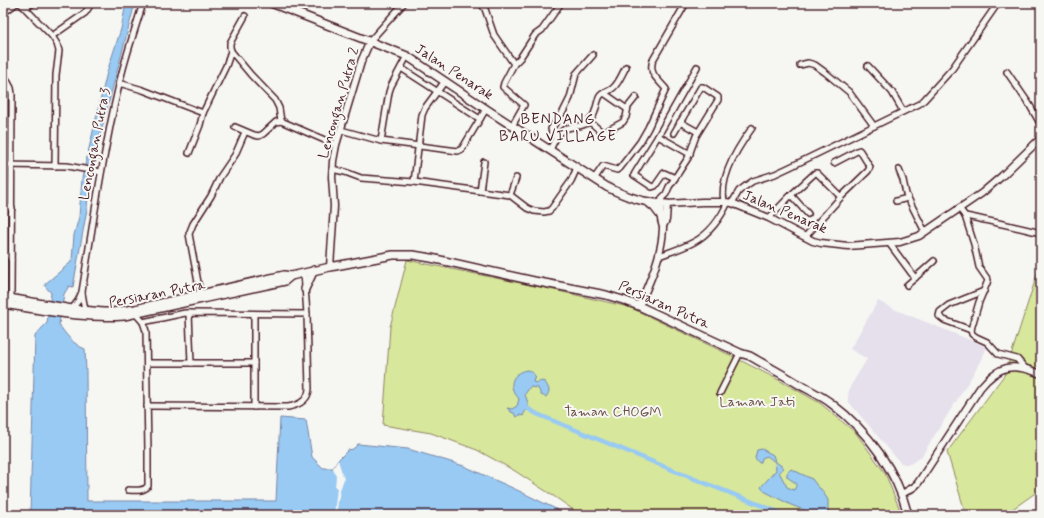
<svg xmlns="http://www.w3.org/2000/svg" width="1044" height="518" font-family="Mynerve,sans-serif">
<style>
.built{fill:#e5e0ec}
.green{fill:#d7e79b;stroke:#908363}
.water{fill:#98caf4;stroke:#7986a4}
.pier{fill:#f6f6f2}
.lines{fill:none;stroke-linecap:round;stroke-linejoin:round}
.canal{stroke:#98caf4;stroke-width:4.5}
.minor-casing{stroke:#4a1f2b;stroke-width:8}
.tertiary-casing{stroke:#4a1f2b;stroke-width:9}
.secondary-casing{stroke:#4a1f2b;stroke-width:10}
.minor{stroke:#f6f6f2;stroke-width:5}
.tertiary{stroke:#f6f6f2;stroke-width:6}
.secondary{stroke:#f6f6f2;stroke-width:7}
.labels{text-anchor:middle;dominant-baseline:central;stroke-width:4;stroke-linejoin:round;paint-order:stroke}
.street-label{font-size:14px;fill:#4a1f2b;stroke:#f6f6f2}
.park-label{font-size:14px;fill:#6d5147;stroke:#f6f6f2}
.neighbourhood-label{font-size:15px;letter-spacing:1px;fill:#4a1f2b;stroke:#f6f6f2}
</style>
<rect width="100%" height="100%" fill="#f6f6f2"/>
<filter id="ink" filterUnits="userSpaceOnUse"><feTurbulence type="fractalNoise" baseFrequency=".025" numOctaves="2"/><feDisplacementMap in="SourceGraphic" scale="8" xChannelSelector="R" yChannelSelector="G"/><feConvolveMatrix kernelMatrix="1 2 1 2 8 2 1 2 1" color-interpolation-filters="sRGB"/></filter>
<g filter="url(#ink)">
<polygon class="built" points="878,301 896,310 985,346 986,350 972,376 921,457 910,464 906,464 901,463 898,460 848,401 848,396 850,387 867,359 850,349"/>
<g class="green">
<polygon points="407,260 545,288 629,307 730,355 775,378 820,403 856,433 885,473 902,515 576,515 575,511 558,499 515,471 477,450 431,433 383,425 390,327"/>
<polygon points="1041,262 1041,489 1004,515 966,515 947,452 1005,374"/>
</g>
<g class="water">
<path d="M126,3H136L134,7L89,177L87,209L73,287L69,286L64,294L59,324C64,333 74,345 85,349L86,372L87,501H276L280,418L306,420L312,457L323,468H333L338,460L348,450L353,449L358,444L408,449L464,466L517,490L562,512L564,515H30L35,336L42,328L47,323L51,293L45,286V284L70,263L72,260L74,235L79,217L82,178L107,72L121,29Z"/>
<path d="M527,370L532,372L535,376L533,382L537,383L541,381L545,382C549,389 551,390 546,397L541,395L538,388L530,387L525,394C526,398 529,404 528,407C527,411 524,412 523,416L520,415L516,417L514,413L511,412L507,408L512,409L517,406L519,399C517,396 514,393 513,390C509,380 517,371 527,370Z"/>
<polygon points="762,449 773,455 775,461 784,468 779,472 787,487 794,490 797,484 787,477 787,473 791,469 812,479 818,487 821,489 828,500 828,515 817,515 791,505 764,491 761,487 776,470 775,462 767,456 762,458 761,462 759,463 755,458 757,450"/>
</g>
<polygon class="pier" points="338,460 344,479 340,490 336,515 334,515 337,488 335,487 336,476 333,468"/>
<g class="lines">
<polyline class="canal" points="527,408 537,414 692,478 783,514"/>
<g class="minor-casing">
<g id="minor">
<polyline points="20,3 52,36"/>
<polyline points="481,3 485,9 494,35 514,64 504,83 503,87 524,105 512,126"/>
<polyline points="26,8 33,3"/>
<polyline points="245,16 230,43 230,47 231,51 251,75 275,100 279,108 281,121"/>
<polyline points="370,41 404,3"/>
<polyline points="514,64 520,58 535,35 542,30 561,3"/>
<polyline points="800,65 808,63 815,65 826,73 849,92 874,126"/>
<polyline points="868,66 892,92 903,111"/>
<polyline points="401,68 480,119"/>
<polyline points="1007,72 1029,104 1041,125"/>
<polyline points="3,73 11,88 12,94 11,299"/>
<polyline points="119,83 143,90 203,113"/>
<polyline points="604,93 627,109"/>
<polyline points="589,121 603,133 623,122 626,117 628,107 636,97"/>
<polyline points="680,122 698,132"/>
<polyline points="235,127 254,135 259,136 263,134 276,122 281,121 336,145"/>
<polyline points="341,130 381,141 458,151 462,149 486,109"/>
<polyline points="658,136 690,154"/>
<polyline points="556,137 552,133 551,129 563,112 570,98 576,74 593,55"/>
<polyline points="381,141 389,92 391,86 407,56"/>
<path d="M550,150C555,139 559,129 572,127C577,126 583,126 587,123C597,116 595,105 600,96C603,92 609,92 613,88C619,83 622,74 626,67"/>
<polyline points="189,153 200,125 203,113 226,66 231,51"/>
<polyline points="3,165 67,166 101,172"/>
<polyline points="55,166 56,75 59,51 57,44 52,36 85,13 89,7 88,3"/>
<polyline points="332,169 345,172 361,178 414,182 510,195 527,208 534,211 544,212 549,211 552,208 571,181 577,168"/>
<polyline points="899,170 903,180 906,194 925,232"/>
<polyline points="675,178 664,173 655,186 652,187 634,175 635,173 658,136 697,67"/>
<path d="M594,179L603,166L617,170L620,168L640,142L648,128L666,89C658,79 648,74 653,60L686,3"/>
<polyline points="414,182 422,115 425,108 445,81"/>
<polyline points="480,191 484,162"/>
<polyline points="510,195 516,178"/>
<polyline points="791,195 808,214"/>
<polyline points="896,201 908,198"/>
<path d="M724,202C719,177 738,147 752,128"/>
<polyline points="661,203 662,198 666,194 669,187 688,158 696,136 718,100 718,97 703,87 701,87 674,133"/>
<polyline points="732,203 739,191 747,185 753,181 775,174 790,167 919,104 924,100 952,69 998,3"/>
<polyline points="3,207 12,208"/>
<polyline points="959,208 965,216 974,244 979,267 988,280 987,283 979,302 972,326 971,330 972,334 976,337 987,342 998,354 1017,359 1024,367"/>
<path d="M965,216C991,221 1016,227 1041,233"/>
<polyline points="769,218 791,195 815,173 817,173 841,197"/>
<polyline points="805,237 841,197 868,171 870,167 860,151 859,150 834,163"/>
<polyline points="889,243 915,278"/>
<polyline points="3,252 9,256 11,260"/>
<path d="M659,256C670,252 683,248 694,242C709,234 721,218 728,202"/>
<polyline points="907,285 934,261"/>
<polyline points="82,293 85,310"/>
<polyline points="200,293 189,234 193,224 211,196 220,177 235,155 245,132"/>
<path d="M72,309L78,301L82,292C93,223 103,153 119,85C125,57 135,30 143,3"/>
<polyline points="189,313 191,363"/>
<polyline points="254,314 254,407"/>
<polyline points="143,322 185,313 307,314"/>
<polyline points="971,330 944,320 939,316 940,312 949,305 984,291"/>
<polyline points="147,363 254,363"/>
<polyline points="720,393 740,353"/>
<path d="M147,406L288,407C299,405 308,401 309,389L307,314L304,273"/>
<path d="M128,490C135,490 143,492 148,486V451L146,331L143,322L136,314"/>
</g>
</g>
<g class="tertiary-casing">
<g id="tertiary">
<polyline points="663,226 666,220 667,204 702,202 724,202 732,203 769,218 813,241 821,243 848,246 900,242 919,236 982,193 1002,176 1041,138"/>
<polyline points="330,267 334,206 332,177 333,161 336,145 361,62 370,41"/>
<path d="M639,306C650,281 662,256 663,228C663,225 661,222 661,219C660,214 661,209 661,203"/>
<path d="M902,494L914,487L918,483L980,388C999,365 1013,362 1041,374"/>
</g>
</g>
<g class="secondary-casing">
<g id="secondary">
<path d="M271,3L407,56L486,109L607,187C627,197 644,203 667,204"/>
<polyline points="3,12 15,3"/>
<polyline points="649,203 654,207 661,216"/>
<polyline points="305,289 314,270"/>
<polyline points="3,297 72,309 103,312 112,312 135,309 284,275 291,276"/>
<path d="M3,304C43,310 83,319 124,316L285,281L291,276L330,267L393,255H413L431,258L534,281L606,295L623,300L639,306L740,353L750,356C767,366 784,375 800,385C811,391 822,396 832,404C868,431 897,471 908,515"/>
</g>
</g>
<use href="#minor" class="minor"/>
<use href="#tertiary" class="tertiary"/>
<use href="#secondary" class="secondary"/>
</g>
</g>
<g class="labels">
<g class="street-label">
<text transform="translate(454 72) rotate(33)">Jalan Penarak</text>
<text transform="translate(339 103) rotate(-74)">Lencongan Putra 2</text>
<text transform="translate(95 144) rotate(-79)">Lencongan Putra 3</text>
<text transform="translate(785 212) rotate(23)">Jalan Penarak</text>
<text transform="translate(157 294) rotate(-11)">Persiaran Putra</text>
<text transform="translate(664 305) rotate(24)">Persiaran Putra</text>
</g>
<g class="park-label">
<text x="757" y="402">Laman Jati</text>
<text x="613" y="412">Taman CHOGM</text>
</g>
<g class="neighbourhood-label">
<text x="558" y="120">BENDANG<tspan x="558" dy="17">BARU VILLAGE</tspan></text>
</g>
</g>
<rect width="1044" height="518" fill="none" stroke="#f6f6f2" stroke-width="16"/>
<rect x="8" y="8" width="1028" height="502" fill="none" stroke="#4a1f2b" stroke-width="1.5" filter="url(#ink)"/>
</svg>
